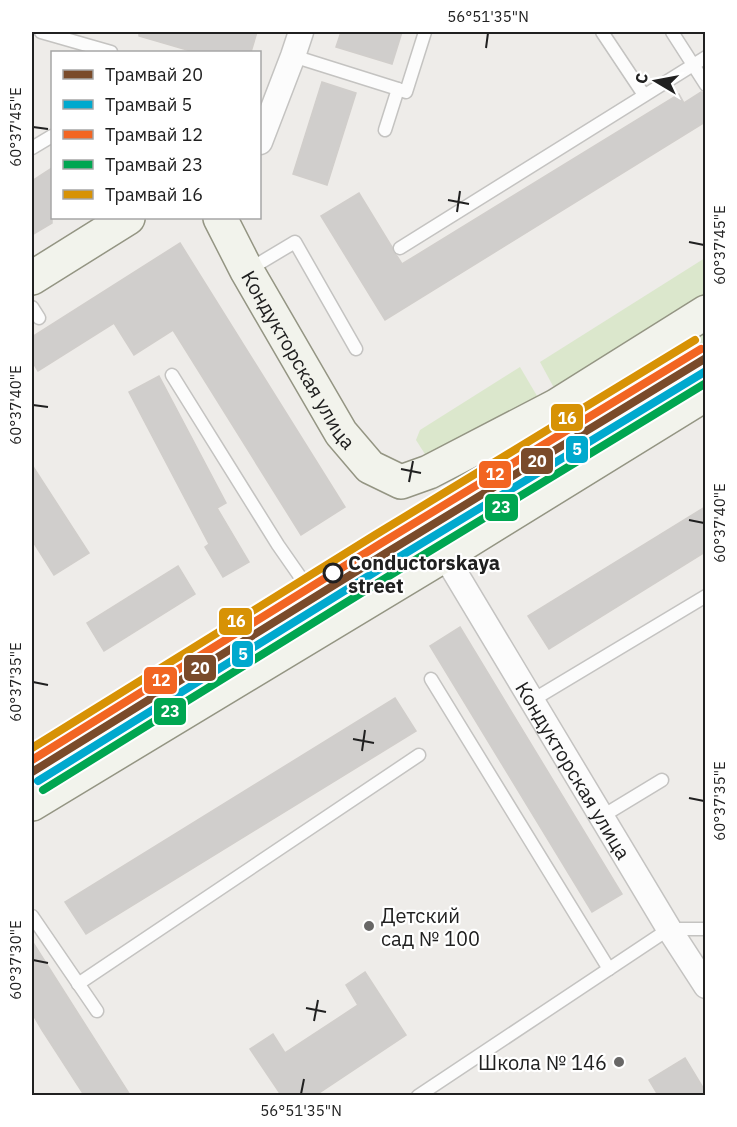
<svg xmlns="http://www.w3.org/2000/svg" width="737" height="1127" font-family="'IBM Plex Sans',sans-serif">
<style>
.grass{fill:#dbe7cc}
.building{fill:#d0cecc;stroke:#d1cecb;stroke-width:1.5}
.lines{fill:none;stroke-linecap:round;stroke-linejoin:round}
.lane-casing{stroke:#c4c3c1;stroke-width:15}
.street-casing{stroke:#c4c3c1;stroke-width:27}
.secondary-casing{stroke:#949583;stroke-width:36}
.lane{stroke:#fcfcfc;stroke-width:12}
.street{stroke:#fcfcfc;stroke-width:24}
.secondary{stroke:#f2f3ec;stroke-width:33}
.tram-1-casing{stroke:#fff;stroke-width:12}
.tram-2-casing{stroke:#fff;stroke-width:12}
.tram-3-casing{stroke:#fff;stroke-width:12}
.tram-4-casing{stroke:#fff;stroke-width:12}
.tram-5-casing{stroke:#fff;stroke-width:12}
.tram-1{stroke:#7a4b2a;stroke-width:8}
.tram-2{stroke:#00a9ce;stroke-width:8}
.tram-3{stroke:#f26522;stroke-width:8}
.tram-4{stroke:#00a651;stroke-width:8}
.tram-5{stroke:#d79205;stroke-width:8}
.ticks{fill:none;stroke:#202020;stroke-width:2}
.stop-dot{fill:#fff;stroke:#202020;stroke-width:3}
.poi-dot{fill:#686766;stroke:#fff;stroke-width:2}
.labels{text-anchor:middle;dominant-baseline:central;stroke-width:4.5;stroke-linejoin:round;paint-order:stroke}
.street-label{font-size:20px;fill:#202020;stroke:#fff}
.stop-label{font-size:20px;font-weight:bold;fill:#202020;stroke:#fff;text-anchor:start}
.poi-label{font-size:20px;fill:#202020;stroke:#fff;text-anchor:start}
.line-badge{stroke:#fff;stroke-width:2}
.badge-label{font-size:16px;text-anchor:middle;font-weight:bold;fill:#fff}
.neatline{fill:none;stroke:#202020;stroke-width:2}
.ticks-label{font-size:15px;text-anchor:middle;fill:#202020}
</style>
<rect width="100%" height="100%" fill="#eeece9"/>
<g class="grass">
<polygon points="705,258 705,299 561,389 553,386 540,362"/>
<polygon points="705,326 705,370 470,513 452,480"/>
<polygon points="520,367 540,401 430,462 416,440 420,430"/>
</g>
<g class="building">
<polygon points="139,32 257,32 251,52 194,52 139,36"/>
<polygon points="341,32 402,32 392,64 336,47"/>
<polygon points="322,82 356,93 327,185 293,174"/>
<polygon points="701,92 705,93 705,122 385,320 321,216 359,193 392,247 393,252 397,256 402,264 679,94 684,103"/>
<polygon points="52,168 52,223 32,235 32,181"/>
<polygon points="180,243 345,507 301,535 173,330 134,355 114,323 38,371 32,361 32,337"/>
<polygon points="159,376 226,503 217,508 249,562 223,577 205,547 209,544 129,392"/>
<polygon points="32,465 89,553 54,575 32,540"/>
<polygon points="705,507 705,552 549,649 528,616"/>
<polygon points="178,566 195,594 104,651 87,623"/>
<polygon points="460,627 622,894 592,912 430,646"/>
<polygon points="395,698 416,731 86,934 65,902"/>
<polygon points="32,941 130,1095 84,1095 42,1030 32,1013"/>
<polygon points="365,972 406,1035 316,1095 281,1095 250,1049 273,1034 285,1053 358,1005 346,985"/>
<polygon points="685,1058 705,1091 705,1095 658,1095 649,1080"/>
</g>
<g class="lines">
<g class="lane-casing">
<g id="lane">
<polyline points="41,32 111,52"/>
<polyline points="602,32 644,95"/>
<polyline points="672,32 706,85"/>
<polyline points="293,56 398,89 385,130"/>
<polyline points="398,89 406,92 425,32"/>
<polyline points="32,148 52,136"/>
<polyline points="400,248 706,57"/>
<polyline points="248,270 295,242 356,349"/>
<polyline points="32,307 39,318"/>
<polyline points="172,375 278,545 331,621"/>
<polyline points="431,679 609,969"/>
<polyline points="531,701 706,596"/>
<polyline points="601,817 662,780"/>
<polyline points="32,916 97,1011"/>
<polyline points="78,984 419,755"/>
<polyline points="418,1096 669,929 706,929"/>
</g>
</g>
<g class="street-casing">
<g id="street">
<polyline points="260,142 293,56 301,32"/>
<path id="s1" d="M444,554L669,929L706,986"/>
</g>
</g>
<g class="secondary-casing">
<g id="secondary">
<path id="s2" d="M220,218L247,271L341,433L370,467L401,482L429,472L556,406L706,312"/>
<polyline points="32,278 128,218"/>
<polyline points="32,804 466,542 706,394"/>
</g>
</g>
<use href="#lane" class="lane"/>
<use href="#street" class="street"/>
<use href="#secondary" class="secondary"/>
<g class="tram-1-casing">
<polyline id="tram-1" points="32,772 386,553 706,358"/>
</g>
<g class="tram-2-casing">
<polyline id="tram-2" points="38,781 391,562 706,371"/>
</g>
<g class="tram-3-casing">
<polyline id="tram-3" points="32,760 380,544 701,349"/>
</g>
<g class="tram-4-casing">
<polyline id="tram-4" points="43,790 397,571 706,383"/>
</g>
<g class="tram-5-casing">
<polyline id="tram-5" points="32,748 375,535 695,340"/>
</g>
<use href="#tram-1" class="tram-1"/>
<use href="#tram-2" class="tram-2"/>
<use href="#tram-3" class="tram-3"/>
<use href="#tram-4" class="tram-4"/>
<use href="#tram-5" class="tram-5"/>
</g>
<path class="ticks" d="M486,48L488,33M33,127L48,129M448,200L469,204M457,212L460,191M689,242L704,245M33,405L48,407M401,469L421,473M409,482L413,461M689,520L704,523M33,682L48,685M353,739L374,743M362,751L365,730M689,798L704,801M33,960L48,963M306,1008L326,1012M314,1021L318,1000M301,1094L304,1079"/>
<circle class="stop-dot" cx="333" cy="573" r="9"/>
<g class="poi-dot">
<circle cx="369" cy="926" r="6"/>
<circle cx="619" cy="1062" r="6"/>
</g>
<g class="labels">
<g class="street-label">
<text stroke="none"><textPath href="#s2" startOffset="162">Кондукторская улица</textPath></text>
<text stroke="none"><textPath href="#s1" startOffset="252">Кондукторская улица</textPath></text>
</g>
<g class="stop-label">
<text x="348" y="562">Conductorskaya<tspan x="348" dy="23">street</tspan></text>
</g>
<g class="poi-label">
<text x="381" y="915">Детский<tspan x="381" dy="23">сад № 100</tspan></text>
<text x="607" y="1062" text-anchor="end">Школа № 146</text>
</g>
</g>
<g class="line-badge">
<rect x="550" y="403" width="34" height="29" rx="6" fill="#d79205"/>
<rect x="565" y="435" width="24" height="29" rx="6" fill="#00a9ce"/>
<rect x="520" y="447" width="34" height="28" rx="6" fill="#7a4b2a"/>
<rect x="478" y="460" width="34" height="29" rx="6" fill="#f26522"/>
<rect x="484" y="493" width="35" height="29" rx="6" fill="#00a651"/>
<rect x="218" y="607" width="35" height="29" rx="6" fill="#d79205"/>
<rect x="231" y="640" width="23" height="28" rx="6" fill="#00a9ce"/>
<rect x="183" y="654" width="34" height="28" rx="6" fill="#7a4b2a"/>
<rect x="143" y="666" width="35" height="29" rx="6" fill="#f26522"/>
<rect x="153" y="697" width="34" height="29" rx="6" fill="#00a651"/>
</g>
<g class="badge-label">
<text x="567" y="424">16</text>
<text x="577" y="455">5</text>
<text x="537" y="467">20</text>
<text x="495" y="480">12</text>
<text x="501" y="513">23</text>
<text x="236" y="627">16</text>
<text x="243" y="660">5</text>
<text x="200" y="674">20</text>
<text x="161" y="686">12</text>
<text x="170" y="717">23</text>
</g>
<rect width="737" height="1127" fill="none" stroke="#ffffff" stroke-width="66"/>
<rect x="51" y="51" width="210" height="168" fill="#ffffff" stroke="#a6a6a6" stroke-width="1.5"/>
<rect x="63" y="70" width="30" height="9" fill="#7a4b2a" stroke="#a6a6a6" stroke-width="1.5"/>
<text x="105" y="81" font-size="18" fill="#202020">Трамвай 20</text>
<rect x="63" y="100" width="30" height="9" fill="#00a9ce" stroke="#a6a6a6" stroke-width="1.5"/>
<text x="105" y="111" font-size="18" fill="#202020">Трамвай 5</text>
<rect x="63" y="130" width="30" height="9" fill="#f26522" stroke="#a6a6a6" stroke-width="1.5"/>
<text x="105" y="141" font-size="18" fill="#202020">Трамвай 12</text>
<rect x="63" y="160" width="30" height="9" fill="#00a651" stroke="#a6a6a6" stroke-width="1.5"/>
<text x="105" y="171" font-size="18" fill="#202020">Трамвай 23</text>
<rect x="63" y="190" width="30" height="9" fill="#d79205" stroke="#a6a6a6" stroke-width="1.5"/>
<text x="105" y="201" font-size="18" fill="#202020">Трамвай 16</text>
<g transform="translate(656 81) rotate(280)" stroke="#ffffff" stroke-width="4.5" paint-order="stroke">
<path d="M0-4.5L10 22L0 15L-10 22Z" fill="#202020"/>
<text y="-9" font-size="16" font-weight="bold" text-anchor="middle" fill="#202020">С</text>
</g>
<rect x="33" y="33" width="671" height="1061" class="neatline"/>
<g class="ticks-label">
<text x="488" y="22">56°51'35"N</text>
<text transform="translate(16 127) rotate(-90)" y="5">60°37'45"E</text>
<text transform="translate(720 245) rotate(-90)" y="5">60°37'45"E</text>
<text transform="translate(16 405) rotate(-90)" y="5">60°37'40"E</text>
<text transform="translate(720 523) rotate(-90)" y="5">60°37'40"E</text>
<text transform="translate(16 682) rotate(-90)" y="5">60°37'35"E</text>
<text transform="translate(720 801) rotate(-90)" y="5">60°37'35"E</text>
<text transform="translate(16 960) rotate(-90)" y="5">60°37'30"E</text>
<text x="301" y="1116">56°51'35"N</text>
</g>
</svg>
